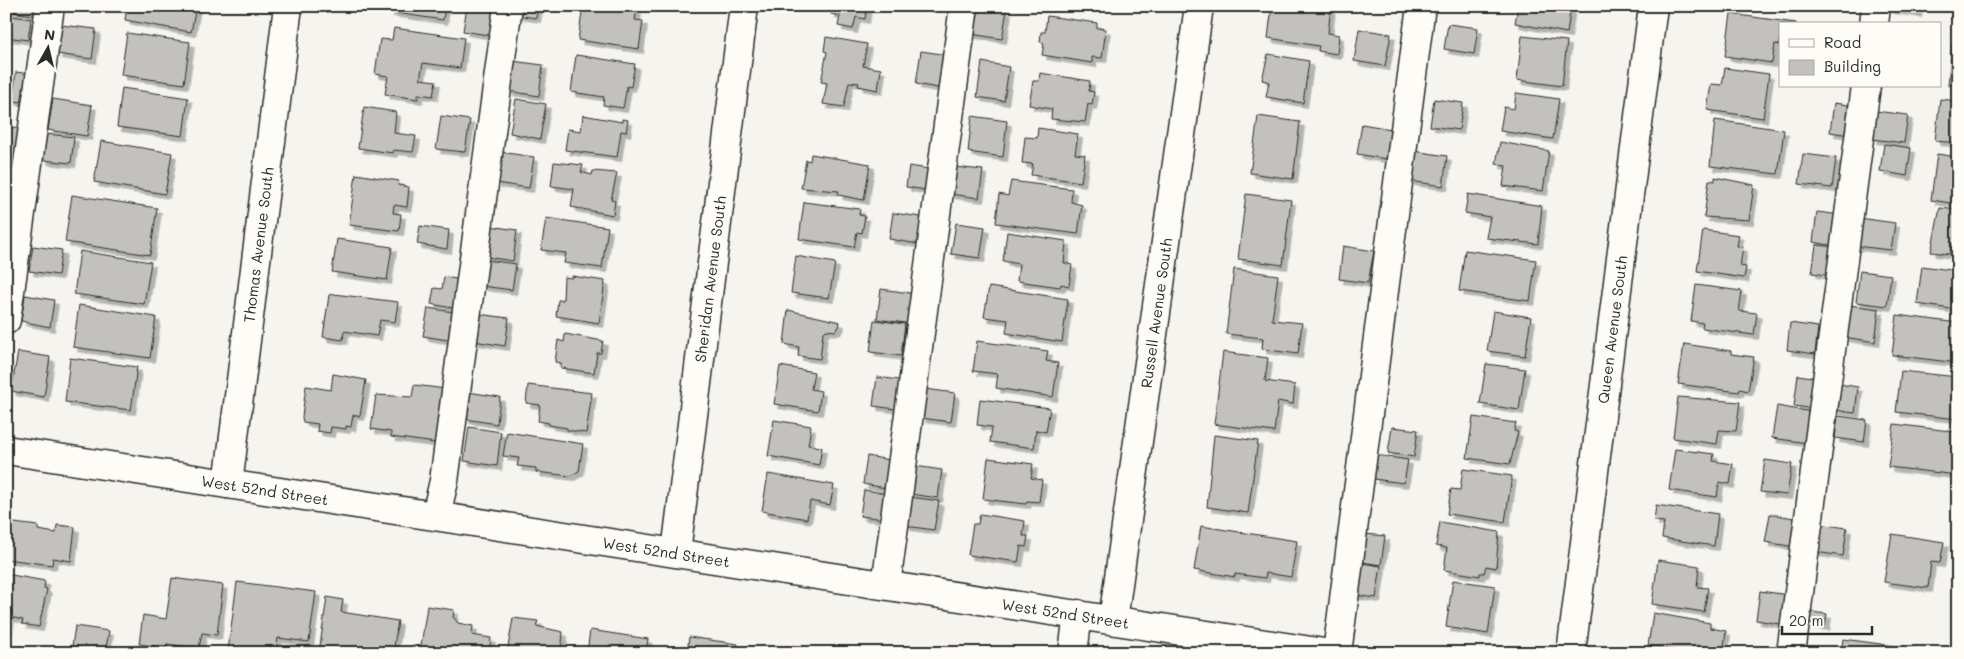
<svg xmlns="http://www.w3.org/2000/svg" width="1964" height="659" font-family="Mali,sans-serif">
<style>
.building{fill:#c2c1be;stroke:#2b2b2b;filter:url(#shadow)}
.lines{fill:none;stroke-linecap:round;stroke-linejoin:round}
.minor-casing{stroke:#2b2b2b;stroke-width:31}
.minor{stroke:#fdfcf7;stroke-width:28}
.labels{text-anchor:middle;dominant-baseline:central;stroke-width:5;stroke-linejoin:round;paint-order:stroke}
.street-label{font-size:15px;fill:#2b2b2b;stroke:#fdfcf7}
</style>
<defs>
<filter id="shadow"><feDropShadow dx="4.5" dy="4.5" stdDeviation="0" flood-color="#0004"/></filter>
</defs>
<rect width="100%" height="100%" fill="#f5f4ef"/>
<filter id="ink" filterUnits="userSpaceOnUse"><feTurbulence type="fractalNoise" baseFrequency=".02" numOctaves="2"/><feDisplacementMap in="SourceGraphic" scale="10" xChannelSelector="R" yChannelSelector="G"/><feConvolveMatrix kernelMatrix="1 2 1 2 8 2 1 2 1" color-interpolation-filters="sRGB"/></filter>
<g filter="url(#ink)">
<g class="building">
<polygon points="6,6 35,6 34,15 6,11"/>
<polygon points="127,6 196,6 191,32 125,20"/>
<polygon points="390,6 445,6 443,20 389,12"/>
<polygon points="467,6 498,6 494,36 463,31"/>
<polygon points="518,6 538,6 536,18 516,15"/>
<polygon points="583,6 608,6 637,10 635,20 643,21 639,49 578,40"/>
<polygon points="832,6 867,6 865,19 856,17 853,29 838,26 840,16 831,14"/>
<polygon points="976,6 1007,10 1002,39 971,34"/>
<polygon points="1272,6 1331,6 1328,33 1339,35 1337,54 1318,51 1319,46 1268,38"/>
<polygon points="1518,6 1571,6 1567,33 1515,23"/>
<polygon points="1889,6 1918,6 1917,13 1889,9"/>
<polygon points="1731,14 1796,23 1796,24 1780,24 1780,45 1775,44 1772,63 1725,56"/>
<polygon points="6,15 31,19 28,40 6,37"/>
<polygon points="1047,16 1097,23 1097,28 1106,29 1102,58 1092,57 1092,63 1042,55 1044,43 1040,42 1041,32 1045,32"/>
<polygon points="1448,24 1478,28 1474,54 1444,49"/>
<polygon points="61,25 96,29 92,59 57,54"/>
<polygon points="394,28 464,38 460,68 423,63 420,79 436,81 433,96 418,94 418,99 385,94 388,76 375,74 380,39 392,40"/>
<polygon points="1359,29 1391,34 1385,66 1354,61"/>
<polygon points="127,33 190,42 184,84 121,75"/>
<polygon points="1522,36 1567,41 1562,86 1517,80"/>
<polygon points="826,37 867,44 863,66 881,69 878,90 858,86 859,83 849,82 844,107 823,104 827,83 821,82 827,52 824,51"/>
<polygon points="1952,44 1958,45 1958,87 1948,85"/>
<polygon points="921,51 948,55 943,89 916,84"/>
<polygon points="1268,54 1309,61 1303,103 1266,97 1269,82 1262,80"/>
<polygon points="576,55 635,64 631,87 627,86 623,108 603,105 604,97 571,92"/>
<polygon points="512,61 543,65 539,96 508,91"/>
<polygon points="982,62 1009,67 1004,101 977,97"/>
<polygon points="1725,68 1769,74 1763,118 1707,110 1711,84 1722,85"/>
<polygon points="16,72 37,75 34,103 12,101"/>
<polygon points="1040,73 1090,81 1089,91 1094,92 1092,105 1088,104 1085,122 1051,119 1052,109 1029,105 1033,81 1039,81"/>
<polygon points="122,88 188,98 183,136 117,127"/>
<polygon points="1516,93 1559,99 1553,139 1500,131 1504,107 1514,109"/>
<polygon points="53,99 92,105 87,136 48,130"/>
<polygon points="516,99 546,104 540,139 510,133"/>
<polygon points="1434,99 1463,103 1459,130 1430,126"/>
<polygon points="1940,99 1958,101 1958,143 1935,141"/>
<polygon points="1834,103 1855,106 1850,135 1830,132"/>
<polygon points="364,107 396,112 394,133 416,136 413,152 393,150 393,153 358,148"/>
<polygon points="1875,111 1908,115 1904,143 1872,139"/>
<polygon points="583,115 622,122 622,119 628,120 626,132 621,131 617,157 565,150 568,129 581,131"/>
<polygon points="441,116 470,120 465,152 436,149"/>
<polygon points="972,116 1007,121 1003,157 968,152"/>
<polygon points="1258,116 1300,122 1293,179 1250,173"/>
<polygon points="1715,120 1784,130 1778,174 1710,166"/>
<polygon points="1362,124 1391,129 1386,159 1357,154"/>
<polygon points="6,126 25,129 20,159 6,157"/>
<polygon points="1038,128 1078,134 1075,154 1085,155 1081,182 1031,175 1033,164 1022,163 1025,137 1037,138"/>
<polygon points="46,134 74,137 71,163 43,160"/>
<polygon points="101,141 172,153 165,194 94,182"/>
<polygon points="1500,142 1549,151 1543,191 1503,186 1506,166 1496,164"/>
<polygon points="1884,144 1911,148 1907,176 1880,171"/>
<polygon points="1414,151 1447,156 1443,186 1410,181"/>
<polygon points="500,152 534,157 529,188 496,183"/>
<polygon points="811,154 870,164 864,200 838,195 839,191 801,188 806,160 810,161"/>
<polygon points="1803,154 1836,158 1832,188 1799,184"/>
<polygon points="1937,154 1958,157 1958,204 1931,200"/>
<polygon points="554,162 583,165 581,172 592,175 593,171 617,173 611,200 615,201 613,215 571,207 574,189 551,186"/>
<polygon points="909,166 935,170 932,191 906,187"/>
<polygon points="954,167 983,170 979,198 950,194"/>
<polygon points="356,174 399,181 398,185 409,187 407,207 394,205 393,213 401,214 399,231 349,225"/>
<polygon points="1715,177 1754,185 1749,220 1704,217 1709,180 1715,181"/>
<polygon points="1011,181 1072,189 1071,202 1082,205 1078,234 996,223 999,194 1008,196"/>
<polygon points="1246,194 1291,200 1283,265 1238,259"/>
<polygon points="1468,194 1542,206 1538,244 1486,238 1490,217 1465,213"/>
<polygon points="72,195 157,208 150,255 65,242"/>
<polygon points="804,202 860,209 859,215 865,216 862,233 857,232 854,247 799,239"/>
<polygon points="1940,208 1958,210 1958,245 1951,244 1950,254 1931,252"/>
<polygon points="1817,212 1840,215 1835,246 1813,242"/>
<polygon points="893,213 928,218 924,245 889,239"/>
<polygon points="546,218 608,227 602,268 564,263 566,253 541,250"/>
<polygon points="1859,218 1895,223 1891,250 1855,246"/>
<polygon points="956,223 985,227 980,258 951,254"/>
<polygon points="420,226 449,230 447,249 417,244"/>
<polygon points="490,226 517,230 513,261 486,257"/>
<polygon points="1703,230 1739,235 1737,246 1743,247 1740,266 1746,267 1744,278 1697,271"/>
<polygon points="1007,232 1066,241 1064,263 1072,265 1069,286 1061,284 1060,287 1017,281 1019,264 1003,261"/>
<polygon points="337,239 392,247 387,280 332,272"/>
<polygon points="1816,245 1836,247 1833,276 1812,273"/>
<polygon points="33,246 62,250 58,275 29,271"/>
<polygon points="1343,246 1374,251 1368,283 1339,279"/>
<polygon points="1465,250 1536,260 1530,301 1459,291"/>
<polygon points="80,251 151,262 144,304 74,294"/>
<polygon points="796,256 835,263 829,298 791,293"/>
<polygon points="486,260 516,264 512,290 482,286"/>
<polygon points="1922,266 1958,271 1958,310 1917,304"/>
<polygon points="1234,269 1278,275 1272,320 1302,323 1298,354 1262,349 1263,338 1226,334"/>
<polygon points="1860,271 1891,275 1887,306 1856,302"/>
<polygon points="572,276 605,281 599,323 556,316 558,300 563,300 564,277 572,278"/>
<polygon points="444,277 463,280 458,309 431,304 434,288 442,289"/>
<polygon points="1696,285 1742,291 1739,311 1757,313 1754,335 1702,328 1703,323 1691,321"/>
<polygon points="989,287 1068,299 1062,342 1006,333 1008,320 984,317"/>
<polygon points="881,289 917,294 912,324 877,319"/>
<polygon points="334,294 398,302 395,322 380,320 377,336 344,331 343,340 323,337 329,295"/>
<polygon points="25,295 54,300 50,327 21,321"/>
<polygon points="79,305 156,317 150,358 73,347"/>
<polygon points="1849,305 1879,309 1875,342 1844,337"/>
<polygon points="428,308 459,313 454,341 423,336"/>
<polygon points="788,310 840,322 839,327 835,331 826,330 823,333 820,359 798,356 799,347 784,344"/>
<polygon points="1493,311 1531,317 1525,356 1487,351"/>
<polygon points="478,314 509,318 505,346 474,341"/>
<polygon points="1897,315 1958,323 1958,363 1892,355"/>
<polygon points="874,320 905,324 901,356 870,352"/>
<polygon points="1790,323 1818,327 1815,354 1787,350"/>
<polygon points="565,334 603,341 601,353 597,353 594,373 561,368 561,363 555,362 558,340 564,342"/>
<polygon points="977,341 1048,351 1046,361 1058,363 1053,397 996,388 998,374 973,371"/>
<polygon points="1684,344 1731,351 1731,354 1754,357 1748,391 1740,389 1739,392 1678,384"/>
<polygon points="18,352 50,357 44,397 11,391"/>
<polygon points="1223,352 1268,358 1265,381 1295,385 1293,404 1278,401 1274,432 1214,424"/>
<polygon points="70,358 137,367 131,410 65,402"/>
<polygon points="1486,364 1525,369 1519,410 1480,404"/>
<polygon points="780,366 814,372 811,389 821,391 818,411 774,404"/>
<polygon points="1901,371 1958,377 1958,419 1896,412"/>
<polygon points="333,374 366,380 360,416 353,415 351,427 346,426 346,429 331,427 330,433 317,431 318,424 303,422 302,417 306,386 331,390"/>
<polygon points="1798,375 1819,378 1815,409 1794,406"/>
<polygon points="877,377 906,381 903,410 873,406"/>
<polygon points="1839,384 1858,387 1855,413 1835,410"/>
<polygon points="414,385 446,389 436,443 391,437 391,432 371,429 376,395 412,397"/>
<polygon points="528,385 592,393 586,433 567,430 567,428 549,425 549,423 538,421 540,405 526,403"/>
<polygon points="925,389 955,393 951,422 921,418"/>
<polygon points="468,392 500,397 497,424 465,419"/>
<polygon points="1678,397 1740,402 1736,431 1719,430 1717,444 1673,438"/>
<polygon points="980,399 1050,408 1046,432 1036,430 1034,448 990,442 992,427 977,425"/>
<polygon points="1777,406 1812,412 1808,443 1772,438"/>
<polygon points="1838,416 1867,420 1864,442 1835,438"/>
<polygon points="1473,417 1516,423 1514,431 1518,432 1510,464 1467,458"/>
<polygon points="774,420 811,426 808,445 822,447 819,465 768,456"/>
<polygon points="1894,424 1958,432 1958,475 1888,467"/>
<polygon points="469,427 501,432 497,466 464,461"/>
<polygon points="1392,427 1418,430 1414,457 1388,453"/>
<polygon points="507,432 583,444 579,471 570,476 536,472 536,468 517,466 519,458 503,456"/>
<polygon points="1214,435 1258,441 1248,513 1207,507"/>
<polygon points="1675,449 1714,454 1713,461 1733,464 1730,484 1719,482 1717,497 1669,490"/>
<polygon points="1376,455 1408,460 1404,483 1373,479"/>
<polygon points="867,456 895,461 891,489 863,484"/>
<polygon points="988,458 1033,464 1031,478 1042,480 1039,502 1027,501 1026,504 983,499"/>
<polygon points="1765,460 1792,464 1787,495 1760,492"/>
<polygon points="915,466 942,470 938,498 910,494"/>
<polygon points="1463,469 1512,476 1505,522 1447,514 1451,489 1460,490"/>
<polygon points="768,474 834,485 830,505 810,501 807,519 762,511"/>
<polygon points="864,490 890,494 886,519 860,516"/>
<polygon points="910,497 939,501 934,530 906,526"/>
<polygon points="1656,505 1718,514 1714,546 1662,538 1664,522 1654,521"/>
<polygon points="980,514 1025,521 1023,536 1028,536 1026,547 1021,546 1018,562 968,555 973,524 978,524"/>
<polygon points="1770,514 1800,519 1795,547 1765,542"/>
<polygon points="6,522 38,526 38,530 56,533 57,525 75,527 71,561 53,558 52,565 6,559"/>
<polygon points="1440,522 1499,532 1496,568 1486,566 1484,573 1480,573 1480,576 1444,570 1447,548 1436,546"/>
<polygon points="1819,524 1847,528 1843,556 1815,552"/>
<polygon points="1201,526 1297,541 1291,577 1266,573 1265,578 1235,574 1235,577 1194,570"/>
<polygon points="1366,534 1385,536 1381,565 1362,562"/>
<polygon points="1892,534 1944,542 1940,563 1931,562 1928,588 1884,582"/>
<polygon points="1658,560 1699,566 1697,587 1708,588 1704,612 1652,604"/>
<polygon points="1361,563 1381,566 1376,598 1355,595"/>
<polygon points="6,574 45,581 44,588 47,589 39,627 22,624 23,620 10,617 8,629 6,629"/>
<polygon points="172,578 223,585 217,635 202,633 199,648 167,644 167,648 139,644 143,615 166,619"/>
<polygon points="1453,580 1495,586 1488,634 1446,627"/>
<polygon points="237,582 316,592 309,642 278,638 276,653 228,651"/>
<polygon points="1760,591 1789,595 1786,625 1756,620"/>
<polygon points="327,597 343,600 341,612 398,621 393,653 319,653"/>
<polygon points="427,606 454,610 453,617 458,623 473,626 472,635 491,638 489,653 420,653"/>
<polygon points="1811,612 1827,614 1825,626 1809,624"/>
<polygon points="1653,613 1710,623 1710,628 1726,631 1723,653 1692,653 1648,646"/>
<polygon points="513,618 538,621 536,626 563,632 561,653 548,650 547,653 507,653"/>
<polygon points="75,626 109,631 105,653 71,653"/>
<polygon points="590,630 648,639 646,653 587,653"/>
<polygon points="689,637 738,644 736,653 687,653"/>
<polygon points="1843,639 1926,650 1925,653 1841,653"/>
</g>
<g class="lines">
<g class="minor-casing">
<g id="minor">
<polyline points="1874,24 1876,6"/>
<polyline points="6,320 50,6"/>
<path id="s1" d="M6,450L1324,653"/>
<path id="s2" d="M228,484L288,6"/>
<polyline points="436,515 444,481 508,6"/>
<path id="s3" d="M676,552L744,6"/>
<polyline points="886,585 964,6"/>
<path id="s4" d="M1113,620L1199,6"/>
<polyline points="1073,653 1078,614"/>
<polyline points="1337,653 1421,6"/>
<path id="s5" d="M1571,653L1653,6"/>
<polyline points="1791,653 1866,86"/>
</g>
</g>
<use href="#minor" class="minor"/>
</g>
</g>
<g class="labels">
<g class="street-label">
<text stroke="none"><textPath href="#s2" startOffset="241">Thomas Avenue South</textPath></text>
<text stroke="none"><textPath href="#s3" startOffset="275">Sheridan Avenue South</textPath></text>
<text stroke="none"><textPath href="#s4" startOffset="310">Russell Avenue South</textPath></text>
<text stroke="none"><textPath href="#s5" startOffset="326">Queen Avenue South</textPath></text>
<text stroke="none"><textPath href="#s1" startOffset="262">West 52nd Street</textPath></text>
<text stroke="none"><textPath href="#s1" startOffset="668">West 52nd Street</textPath></text>
<text stroke="none"><textPath href="#s1" startOffset="1072">West 52nd Street</textPath></text>
</g>
</g>
<rect width="1964" height="659" fill="none" stroke="#fdfcf7" stroke-width="25"/>
<rect x="12" y="12" width="1939" height="634" fill="none" stroke="#2b2b2b" stroke-width="2" filter="url(#ink)"/>
<rect x="1779" y="22" width="162" height="65" fill="#fdfcf7" stroke="#a9a8a5"/>
<rect x="1789" y="39" width="25" height="8" fill="#fdfcf7" stroke="#a9a8a5"/>
<text x="1824" y="48" font-size="15" fill="#2b2b2b">Road</text>
<rect x="1789" y="60" width="25" height="15" fill="#c2c1be" stroke="#a9a8a5"/>
<text x="1824" y="72" font-size="15" fill="#2b2b2b">Building</text>
<g transform="translate(48 48) rotate(8)" stroke="#fdfcf7" stroke-width="4" paint-order="stroke">
<path d="M0-4L9 19L0 12L-9 19Z" fill="#2b2b2b"/>
<text y="-8" font-size="14" font-weight="bold" text-anchor="middle" fill="#2b2b2b">N</text>
</g>
<path d="M1782 626v8h90v-8" fill="none" stroke="#2b2b2b" stroke-width="2.5"/>
<text x="1789" y="626" font-size="15" fill="#2b2b2b" stroke="#fdfcf7" stroke-width="4" paint-order="stroke">20 m</text>
</svg>
